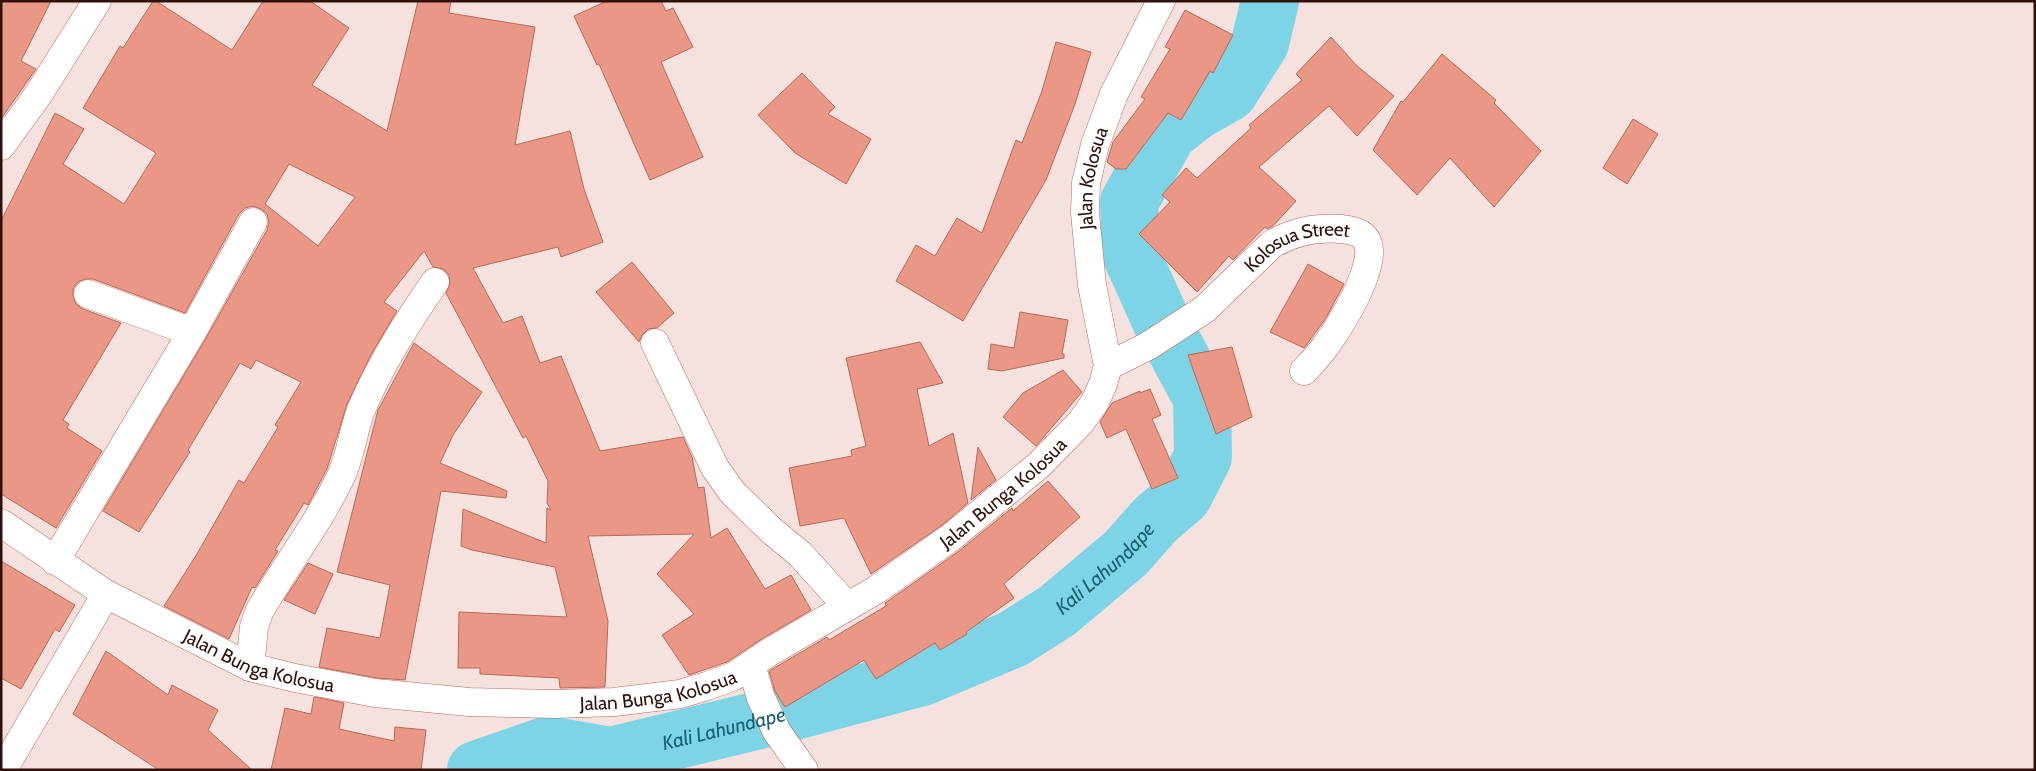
<svg xmlns="http://www.w3.org/2000/svg" width="2036" height="771" font-family="Cabin,sans-serif">
<style>
.lines{fill:none;stroke-linecap:round;stroke-linejoin:round}
.river{stroke:#7cd4e6;stroke-width:58}
.building{fill:#eb9786;stroke:#b86959;fill-rule:evenodd}
.street-casing{stroke:#b86959;stroke-width:29}
.street{stroke:#fff;stroke-width:28}
.labels{text-anchor:middle;dominant-baseline:central;stroke-width:5;stroke-linejoin:round;paint-order:stroke}
.street-label{font-size:19px;fill:#30110b;stroke:#f5e2de}
.water-label{font-size:20px;font-style:italic;fill:#18616e;stroke:#f5e2de}
</style>
<rect width="100%" height="100%" fill="#f5e2de"/>
<g class="lines">
<path class="river" id="s1" d="M476,770L548,745L611,756L776,716L922,677L1013,639L1057,611L1126,553L1155,520L1183,496L1203,457L1202,398L1163,325L1131,254L1129,202L1168,133L1196,111L1229,92L1260,43L1270,1"/>
</g>
<g class="building">
<polygon points="1,1 51,1 21,61 36,69 1,119"/>
<path d="M153,1H156L232,50L263,1H310L349,28L312,85L387,131L418,1H451L449,13L535,27L515,145L570,131L584,189L603,242L561,257L558,247L473,268L503,323L522,316L540,363L561,356L600,451L683,437L692,457L698,488L704,487L711,538L727,528L765,589L791,575L811,610L760,640L727,662L689,675L662,635L694,614L657,574L694,534L588,536L608,621L605,687L560,688L559,678L480,674V668H458L459,612L567,617L555,567L472,550L461,546L463,509L546,543L547,508L551,510L547,503L548,481L526,436L523,438L446,293L450,284L449,275L443,269L433,267L424,251L384,302L397,311L372,353L347,404L327,469L308,505L304,503L275,550L278,551L255,588L252,587L229,639L164,606L197,554L239,480L244,483L278,427L275,425L301,382L256,360L251,369L240,363L188,450L190,452L139,532L103,511L205,340L267,230L269,222L267,214L261,209L253,206L245,208L239,214L185,313L93,279H85L78,282L73,289V296L76,304L83,309L121,323L63,420L69,424L67,428L102,451L56,528L1,494V221L55,113L84,129L63,164L124,204L156,153L83,108L120,46L123,48ZM289,164L355,197L318,246L265,204Z"/>
<polygon points="607,1 661,1 666,11 673,8 693,47 661,62 703,157 650,180 599,64 597,65 574,16"/>
<polygon points="1185,10 1233,35 1213,73 1210,71 1181,120 1168,113 1126,169 1116,169 1107,162 1113,142 1145,99 1141,97 1170,49 1165,47"/>
<polygon points="1331,37 1357,66 1394,96 1357,136 1329,106 1259,167 1296,201 1273,226 1267,229 1265,227 1233,260 1229,256 1197,292 1139,234 1170,202 1162,195 1186,168 1197,178 1251,128 1249,125 1302,80 1296,74"/>
<polygon points="1056,42 1091,52 1075,104 1046,180 963,321 896,281 916,245 935,256 957,218 982,233 1016,140 1022,143 1042,91"/>
<polygon points="1442,54 1496,100 1494,103 1541,151 1494,207 1450,158 1417,195 1373,150 1401,101 1403,102"/>
<polygon points="802,73 835,107 828,114 871,139 846,184 795,153 758,115"/>
<polygon points="1633,119 1658,134 1627,184 1603,168"/>
<polygon points="632,262 674,313 657,328 648,329 642,335 639,342 596,292"/>
<polygon points="1308,264 1344,284 1326,318 1304,348 1270,332"/>
<polygon points="1020,312 1068,320 1062,354 1064,354 1064,358 1002,371 988,369 991,344 1014,348"/>
<polygon points="920,342 943,383 917,389 929,446 953,433 968,503 941,526 871,574 844,518 800,526 789,468 852,456 851,450 866,446 846,358"/>
<polygon points="414,343 482,392 453,435 440,463 507,491 506,498 441,491 405,680 377,678 319,667 327,628 380,638 390,585 337,572 378,410"/>
<polygon points="1232,347 1252,417 1216,434 1188,355"/>
<polygon points="1063,370 1082,392 1036,446 1003,417 1023,393"/>
<polygon points="1150,389 1161,415 1152,419 1178,478 1152,489 1126,429 1107,438 1100,422 1112,403 1140,391 1140,393"/>
<polygon points="978,447 996,480 971,500"/>
<polygon points="1048,481 1080,517 1004,584 1014,598 966,632 967,634 940,650 935,643 876,679 864,660 785,707 775,691 769,671 827,637 829,640 886,606 885,603 959,551 1012,508 1013,511"/>
<polygon points="1,561 75,605 59,632 55,629 21,689 1,678"/>
<polygon points="308,563 333,574 315,614 284,600"/>
<polygon points="106,651 168,695 172,685 218,710 208,730 252,770 159,770 73,714"/>
<polygon points="314,697 344,703 339,729 394,741 395,727 426,730 421,770 271,770 285,708 311,714"/>
</g>
<g class="lines">
<g class="street-casing">
<g id="street">
<polyline points="1,146 38,95 97,1"/>
<polyline points="88,294 192,332"/>
<polyline points="655,343 715,468 732,492 772,531 800,554 847,606"/>
<path id="s2" d="M1108,366L1148,346L1205,309L1271,245C1292,232 1315,227 1341,229C1349,230 1359,231 1365,238C1383,259 1338,330 1324,348C1318,356 1311,364 1304,371"/>
<polyline points="1,523 106,594"/>
<polyline points="55,561 192,332 253,222"/>
<polyline points="751,665 761,698 777,732 804,770"/>
<path d="M250,667L254,627L259,612C285,566 319,523 341,476C351,455 353,431 361,410C381,363 406,324 435,282"/>
<path id="s3" d="M3,770L106,594L250,667L295,678L375,693L469,702L555,704L614,702L680,694L707,686L734,676L768,653L876,590L950,538L1039,465L1081,422L1095,402L1103,384L1108,366L1092,285L1085,213L1086,183L1095,145L1114,94L1161,1"/>
</g>
</g>
<use href="#street" class="street"/>
</g>
<g class="labels">
<g class="street-label">
<text stroke="none"><textPath href="#s3" startOffset="1541">Jalan Kolosua</textPath></text>
<text stroke="none"><textPath href="#s2" startOffset="229">Kolosua Street</textPath></text>
<text stroke="none"><textPath href="#s3" startOffset="1182">Jalan Bunga Kolosua</textPath></text>
<text stroke="none"><textPath href="#s3" startOffset="372">Jalan Bunga Kolosua</textPath></text>
<text stroke="none"><textPath href="#s3" startOffset="778">Jalan Bunga Kolosua</textPath></text>
</g>
<g class="water-label">
<text stroke="none"><textPath href="#s1" startOffset="676">Kali Lahundape</textPath></text>
<text stroke="none"><textPath href="#s1" startOffset="256">Kali Lahundape</textPath></text>
</g>
</g>
<rect width="2036" height="771" fill="none" stroke="#30110b" stroke-width="5"/>
</svg>
